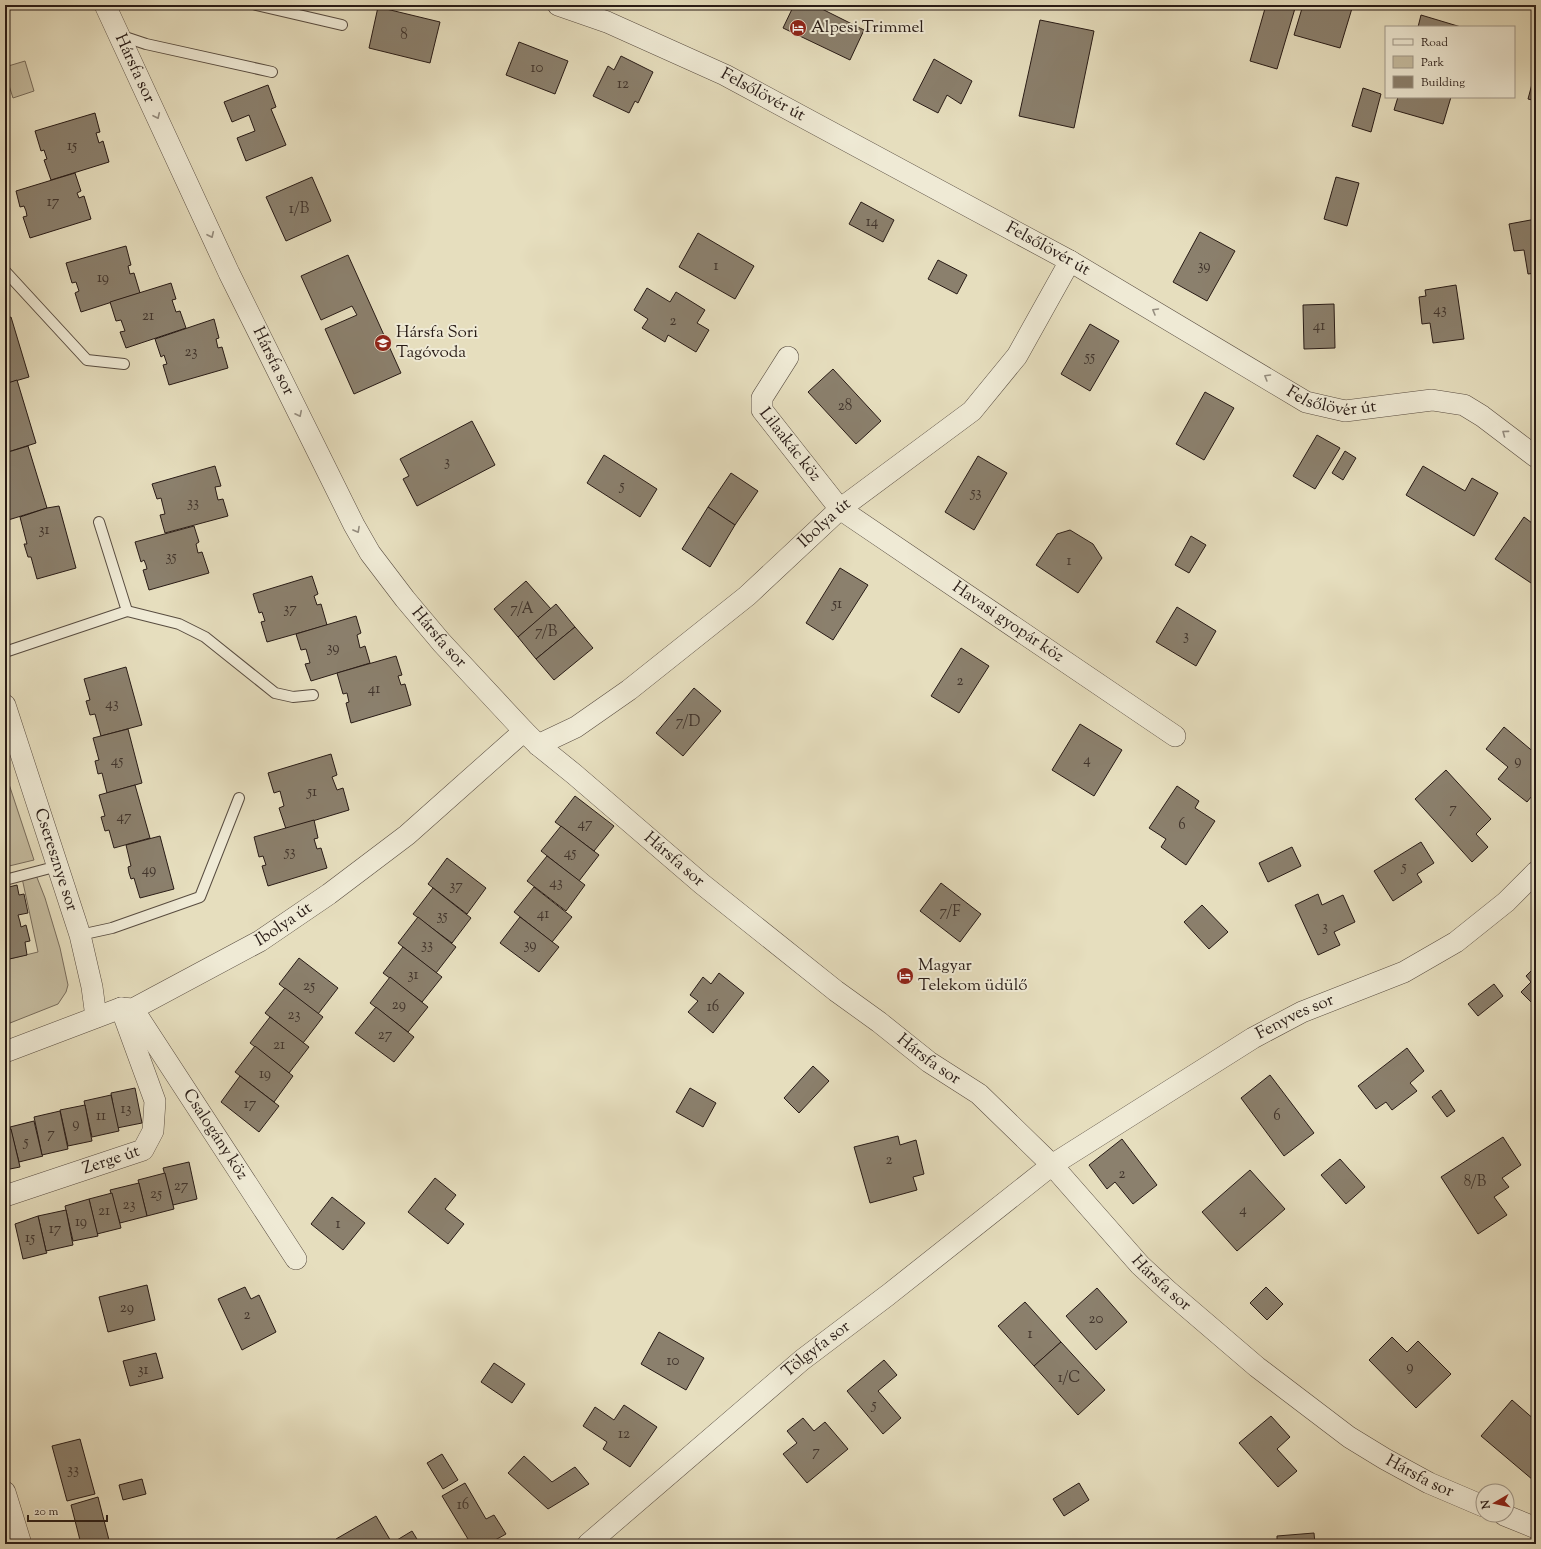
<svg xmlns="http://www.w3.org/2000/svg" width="1541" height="1549" font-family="'Sorts Mill Goudy',serif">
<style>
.green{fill:#c6bda1;stroke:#776c5c}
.building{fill:#8b806d;stroke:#281b16}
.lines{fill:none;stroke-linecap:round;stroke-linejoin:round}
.lane-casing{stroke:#584c40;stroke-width:12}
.street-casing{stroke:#584c40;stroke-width:22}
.lane{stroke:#efead5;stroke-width:10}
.street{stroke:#efead5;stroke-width:21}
.oneway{stroke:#958d7f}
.labels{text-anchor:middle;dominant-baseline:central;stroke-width:4;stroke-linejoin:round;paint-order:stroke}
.number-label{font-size:15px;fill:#41342c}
.poi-label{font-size:17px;fill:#281b16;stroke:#efead5;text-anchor:start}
.street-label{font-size:17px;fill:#281b16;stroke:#efead5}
</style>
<rect width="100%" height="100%" fill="#e6debe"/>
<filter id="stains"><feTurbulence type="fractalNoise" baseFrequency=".005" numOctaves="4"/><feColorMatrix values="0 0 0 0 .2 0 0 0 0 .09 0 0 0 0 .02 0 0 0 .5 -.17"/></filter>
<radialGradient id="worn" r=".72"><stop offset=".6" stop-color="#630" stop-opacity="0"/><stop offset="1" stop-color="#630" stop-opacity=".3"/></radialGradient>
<g class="green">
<polygon points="25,61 34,91 13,98 5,73 5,67"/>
<polygon points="5,772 34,860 5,867"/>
<polygon points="36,875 45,898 60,948 68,985 66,992 58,1004 5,1025 5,960 38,952 22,878"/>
</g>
<g class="building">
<polygon points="794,5 814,5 864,30 850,60 783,28"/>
<polygon points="1266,5 1296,5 1277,69 1250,61"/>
<polygon points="1303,5 1353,5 1340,48 1294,35"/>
<polygon points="378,7 440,22 430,63 369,48"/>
<polygon points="1421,15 1461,27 1418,27"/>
<polygon points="1040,20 1094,31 1074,128 1019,116"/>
<polygon points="519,42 568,61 555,94 506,75"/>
<polygon points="621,56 653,72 638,103 635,101 629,113 593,96 608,66 614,70"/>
<polygon points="934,59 972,81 961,104 947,95 938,113 913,100"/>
<polygon points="1536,69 1536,101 1528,99"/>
<polygon points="268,85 276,107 271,109 286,145 246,161 237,138 255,131 249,115 232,122 224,102"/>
<polygon points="1363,88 1381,94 1371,132 1352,126"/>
<polygon points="1398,97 1451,97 1443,124 1394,110"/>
<polygon points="95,113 100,132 96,133 99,143 103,141 109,162 51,180 44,160 47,159 44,150 41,151 35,131"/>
<polygon points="75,173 81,191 77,193 79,198 84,196 91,219 30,238 23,217 27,216 26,211 24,206 20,207 16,191"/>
<polygon points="312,177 331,221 286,241 266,197"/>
<polygon points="1336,177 1359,183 1347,226 1324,219"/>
<polygon points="861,202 894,220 883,242 849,224"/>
<polygon points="1536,219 1536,273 1528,274 1524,250 1514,251 1509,224"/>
<polygon points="1200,232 1235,251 1207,301 1173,282"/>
<polygon points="698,233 754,266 735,299 679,267"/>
<polygon points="126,246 131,265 128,266 130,274 134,273 140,293 81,312 75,293 79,291 76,282 72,283 66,263"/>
<polygon points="348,255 401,373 354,394 325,329 357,315 352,306 321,320 301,276"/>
<polygon points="938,260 967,275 957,294 928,279"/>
<polygon points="171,283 176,299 172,300 176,312 180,311 186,328 126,348 120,332 125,331 121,320 116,321 110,302"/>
<polygon points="1456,285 1464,339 1433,343 1430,323 1422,324 1419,297 1426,296 1425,290"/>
<polygon points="647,288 670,302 676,292 705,310 697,323 709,330 696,352 668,335 665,342 642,328 648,319 634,310"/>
<polygon points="1334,304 1335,348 1304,349 1303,305"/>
<polygon points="11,317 29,377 5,384 5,319"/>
<polygon points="214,319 219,338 216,339 218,348 222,347 228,368 169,385 163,365 167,364 164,355 161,357 155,339"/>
<polygon points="1090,324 1119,341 1090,391 1061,374"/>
<polygon points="833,369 881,421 856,444 808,392"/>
<polygon points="17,380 36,443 5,453 5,384"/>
<polygon points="1205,392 1234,408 1204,460 1176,444"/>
<polygon points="472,421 495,465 417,506 403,479 409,476 400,459"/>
<polygon points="1317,435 1340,448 1315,489 1293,476"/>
<polygon points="28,446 47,508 5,521 5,453"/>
<polygon points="1345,451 1356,458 1343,480 1332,473"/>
<polygon points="604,455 657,489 640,517 587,483"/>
<polygon points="978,456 1007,473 974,530 945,512"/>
<polygon points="215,466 221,486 215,487 218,500 223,499 228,516 165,533 160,515 165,514 161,498 157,499 152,484"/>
<polygon points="1423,466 1465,491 1472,478 1498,493 1474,536 1406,495"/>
<polygon points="731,473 758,491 735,525 708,507"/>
<polygon points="59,506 76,568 37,579 31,557 28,557 24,544 27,544 20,517 47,508"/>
<polygon points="708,507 735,525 710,567 682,549"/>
<polygon points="1524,517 1536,526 1536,582 1534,585 1495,559"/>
<polygon points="194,526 199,542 196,544 198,553 202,552 209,573 149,590 143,570 147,569 146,565 144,560 141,562 135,542"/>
<polygon points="1070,530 1093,544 1102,558 1078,593 1036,565 1057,534"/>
<polygon points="1191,536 1206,545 1189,573 1175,565"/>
<polygon points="840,568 868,585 833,640 806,623"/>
<polygon points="312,576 318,594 314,596 317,605 321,604 327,625 267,642 261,622 265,621 262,612 259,613 253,594"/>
<polygon points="526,581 551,609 518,637 494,609"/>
<polygon points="556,604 575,627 536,659 518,637"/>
<polygon points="1177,607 1216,631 1196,666 1156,642"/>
<polygon points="356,616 361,633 357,635 360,648 365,646 370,663 311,681 305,664 310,663 306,649 301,650 296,634"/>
<polygon points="575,627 593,648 554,680 536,659"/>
<polygon points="961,648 989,666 959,713 931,696"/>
<polygon points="396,656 402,675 398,676 401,685 405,684 411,705 351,723 346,703 349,702 347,693 343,694 337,673"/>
<polygon points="126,667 142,725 101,736 95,714 90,715 86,701 90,700 84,679"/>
<polygon points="694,688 721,711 683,756 656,733"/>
<polygon points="1080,724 1122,750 1094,796 1052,770"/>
<polygon points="1504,727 1536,754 1536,791 1527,802 1498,779 1508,767 1486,749"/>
<polygon points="128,729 142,783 107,793 102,773 98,774 95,761 99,760 93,738"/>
<polygon points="331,754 337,775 332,777 337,790 343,788 349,810 286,829 279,808 284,806 280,791 274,793 268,773"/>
<polygon points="1446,770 1491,819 1476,834 1488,847 1472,862 1415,799"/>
<polygon points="135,785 150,838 114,848 109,830 105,831 101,817 105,816 99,795"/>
<polygon points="1177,786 1199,801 1195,808 1215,821 1186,865 1161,847 1166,839 1149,828"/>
<polygon points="575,796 614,826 594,851 555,822"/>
<polygon points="314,820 318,838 314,839 317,849 321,848 327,868 268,886 262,866 266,865 263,856 259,857 254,837"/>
<polygon points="561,826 599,855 579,881 541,851"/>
<polygon points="160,836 174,889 140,898 134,878 131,879 129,873 128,867 131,866 126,845"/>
<polygon points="1421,842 1434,863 1417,874 1422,882 1393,901 1374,871"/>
<polygon points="1292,847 1301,866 1268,882 1259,863"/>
<polygon points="547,856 585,885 566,911 527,881"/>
<polygon points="447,858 486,888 467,914 428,884"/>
<polygon points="941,883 981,914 960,942 920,911"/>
<polygon points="17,885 19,895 24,894 28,913 18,915 20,922 21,927 26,925 30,941 25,942 27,955 5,960 5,888"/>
<polygon points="534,887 572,917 552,942 514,912"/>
<polygon points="433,888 471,918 452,943 413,914"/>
<polygon points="1318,894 1322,905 1343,895 1355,922 1334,932 1340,945 1318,955 1295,905"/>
<polygon points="1202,905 1228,932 1209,949 1184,922"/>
<polygon points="418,917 456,947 436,973 398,943"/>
<polygon points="520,917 559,947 539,972 500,943"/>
<polygon points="403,947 442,977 422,1002 383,973"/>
<polygon points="299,958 338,988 318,1014 279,984"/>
<polygon points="1536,966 1536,1007 1521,992 1531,982 1526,976"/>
<polygon points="719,973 744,993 713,1033 688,1012 698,1001 690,995 703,977 711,984"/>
<polygon points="390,977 428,1007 408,1032 370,1003"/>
<polygon points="1494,984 1503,996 1478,1016 1468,1004"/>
<polygon points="285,988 323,1017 303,1043 265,1013"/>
<polygon points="376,1007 414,1037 394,1062 355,1033"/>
<polygon points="270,1017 309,1047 289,1073 250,1043"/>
<polygon points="255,1046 293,1076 274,1102 235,1072"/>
<polygon points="1407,1048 1424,1071 1410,1083 1417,1091 1392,1110 1386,1102 1376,1109 1358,1086"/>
<polygon points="813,1066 829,1081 799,1113 784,1098"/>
<polygon points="1270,1075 1314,1133 1284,1156 1241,1098"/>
<polygon points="240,1076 279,1106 259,1132 221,1102"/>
<polygon points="135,1088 142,1123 117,1128 111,1093"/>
<polygon points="690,1088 716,1103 703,1127 676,1112"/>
<polygon points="1441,1090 1455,1111 1447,1117 1432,1097"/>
<polygon points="111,1095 119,1131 92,1137 84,1101"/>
<polygon points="85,1105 92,1141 68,1146 60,1110"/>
<polygon points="60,1111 68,1149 42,1155 34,1117"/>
<polygon points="34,1121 42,1155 43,1156 19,1162 10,1127"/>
<polygon points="11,1129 20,1167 5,1170 5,1131"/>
<polygon points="898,1136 900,1145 916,1140 924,1174 913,1177 917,1190 870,1203 854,1147"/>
<polygon points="1503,1137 1521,1165 1502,1178 1509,1187 1494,1197 1507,1215 1478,1234 1441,1177"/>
<polygon points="1122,1139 1157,1185 1133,1204 1115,1182 1107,1189 1089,1165"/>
<polygon points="1340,1159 1365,1187 1346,1204 1321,1175"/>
<polygon points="189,1162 197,1199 173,1205 163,1168"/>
<polygon points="1250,1170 1285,1209 1237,1251 1202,1212"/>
<polygon points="165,1173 174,1209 147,1216 138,1180"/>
<polygon points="435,1178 456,1195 445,1209 464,1224 448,1244 408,1212"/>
<polygon points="139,1183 147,1216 120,1223 110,1190"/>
<polygon points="112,1193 121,1228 97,1234 89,1199"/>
<polygon points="332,1197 365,1223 343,1250 311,1224"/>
<polygon points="89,1199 98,1236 73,1241 65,1206"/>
<polygon points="66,1210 73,1245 46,1251 38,1216"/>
<polygon points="38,1216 46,1251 47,1253 23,1259 15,1224"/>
<polygon points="147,1285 155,1320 108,1332 99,1297"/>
<polygon points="245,1287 251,1299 259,1295 276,1332 242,1350 218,1299"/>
<polygon points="1266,1287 1283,1304 1267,1320 1250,1303"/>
<polygon points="1097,1288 1127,1322 1096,1350 1066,1316"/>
<polygon points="1025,1302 1061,1342 1034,1366 998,1326"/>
<polygon points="659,1332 704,1358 686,1390 641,1364"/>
<polygon points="1392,1337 1407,1352 1418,1341 1451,1374 1416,1408 1369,1360"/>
<polygon points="1061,1342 1105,1390 1078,1415 1034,1366"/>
<polygon points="156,1353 163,1378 130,1386 123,1361"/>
<polygon points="884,1360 897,1375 878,1391 901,1418 883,1434 847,1391"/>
<polygon points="494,1363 525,1384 512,1403 481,1382"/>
<polygon points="1512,1400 1536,1421 1536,1476 1533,1480 1481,1436"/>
<polygon points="624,1405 657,1427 630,1467 603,1449 607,1442 583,1426 595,1407 614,1420"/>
<polygon points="1271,1416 1290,1437 1277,1449 1297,1471 1278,1487 1239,1443"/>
<polygon points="803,1418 814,1431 825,1422 848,1449 807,1483 783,1454 797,1443 787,1431"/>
<polygon points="80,1439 95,1494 67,1501 52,1446"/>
<polygon points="442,1454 458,1480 443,1489 427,1463"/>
<polygon points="524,1456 552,1482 575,1467 589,1484 548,1509 508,1473"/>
<polygon points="142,1479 146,1494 123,1500 119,1485"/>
<polygon points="465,1483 486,1519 494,1515 506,1534 488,1544 471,1544 442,1496"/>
<polygon points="1079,1483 1089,1500 1064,1516 1053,1499"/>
<polygon points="98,1497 109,1540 95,1544 81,1544 71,1505"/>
<polygon points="376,1516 392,1543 412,1531 420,1544 339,1544 336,1539"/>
<polygon points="1314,1533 1315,1544 1277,1544 1277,1536"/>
</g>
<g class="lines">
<g class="lane-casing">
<g id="lane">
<polyline points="256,5 342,25"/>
<polyline points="119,35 146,44 272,72"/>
<polyline points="5,271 87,360 124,364"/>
<polyline points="127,611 179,624 205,637 275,693 293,697 313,695"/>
<polyline points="5,652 127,611 99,522"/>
<polyline points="5,880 58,866"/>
<polyline points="80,935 112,928 200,897 239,798"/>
</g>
</g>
<g class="street-casing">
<g id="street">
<path id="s1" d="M105,5L229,273L354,525L370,553L405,599L442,643L524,731L538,745L574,774L702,884L836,991L879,1022L929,1062L979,1094L1052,1165L1140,1265L1167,1290L1257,1367L1349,1437L1385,1459L1429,1483L1483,1506"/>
<path id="s2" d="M558,5L607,22L725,75L1070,261L1306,402L1345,411L1432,400L1464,405L1482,416L1536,457"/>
<path id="s3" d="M788,357L762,398V410L840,509L1175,736"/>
<path id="s4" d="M5,705L80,935L92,987L96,1017"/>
<path id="s5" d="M538,745L576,727L629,690L747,596L840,509L972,411L1017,356L1070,261"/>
<path id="s6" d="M133,1009L296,1259"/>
<path id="s7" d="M5,1052L121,1008L133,1009L260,941L329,894L407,835L524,731"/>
<path id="s8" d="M5,1196L143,1150L153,1131L155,1101L121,1008"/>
<polyline points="5,1492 21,1544"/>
<polyline points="1504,1515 1536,1528"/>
<path id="s9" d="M588,1544L802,1360L888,1295L1052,1165L1253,1038L1302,1012L1404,972L1456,942L1506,902L1536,872"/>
</g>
</g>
<use href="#lane" class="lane"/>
<use href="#street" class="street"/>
</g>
<defs><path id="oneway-chevron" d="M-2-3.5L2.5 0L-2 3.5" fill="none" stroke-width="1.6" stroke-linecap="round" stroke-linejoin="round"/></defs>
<g class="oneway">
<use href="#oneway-chevron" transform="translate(157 116) rotate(65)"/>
<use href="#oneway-chevron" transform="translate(211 235) rotate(65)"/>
<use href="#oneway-chevron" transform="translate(1155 311) rotate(-150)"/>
<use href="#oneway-chevron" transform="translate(1267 377) rotate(-149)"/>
<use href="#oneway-chevron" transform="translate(299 414) rotate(64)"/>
<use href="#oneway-chevron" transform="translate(1505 433) rotate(-144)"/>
<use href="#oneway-chevron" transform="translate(357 530) rotate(61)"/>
</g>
<defs>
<g id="hotel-disc" transform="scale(0.9)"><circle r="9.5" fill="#8f2418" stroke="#efead5"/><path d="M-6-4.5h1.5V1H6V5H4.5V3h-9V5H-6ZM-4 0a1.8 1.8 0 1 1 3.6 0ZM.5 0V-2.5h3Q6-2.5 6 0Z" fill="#fff"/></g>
<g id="school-disc" transform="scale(0.9)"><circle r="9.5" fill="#8f2418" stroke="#efead5"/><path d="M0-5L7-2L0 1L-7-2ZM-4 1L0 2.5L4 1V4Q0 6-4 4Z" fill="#fff"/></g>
</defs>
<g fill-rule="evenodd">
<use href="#hotel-disc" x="798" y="28"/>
<use href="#school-disc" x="383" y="343"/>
<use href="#hotel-disc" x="905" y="976"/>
</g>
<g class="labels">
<g class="number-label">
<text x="404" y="35">8</text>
<text x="537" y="68">10</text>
<text x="623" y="84">12</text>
<text x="72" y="146">15</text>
<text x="53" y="202">17</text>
<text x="299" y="209">1/B</text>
<text x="872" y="222">14</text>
<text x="716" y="266">1</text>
<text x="1204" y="266">39</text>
<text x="103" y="278">19</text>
<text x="1440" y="310">43</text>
<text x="148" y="316">21</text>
<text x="673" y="321">2</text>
<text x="1319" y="326">41</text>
<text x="191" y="352">23</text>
<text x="1090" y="357">55</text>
<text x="845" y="406">28</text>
<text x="447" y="462">3</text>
<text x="622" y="486">5</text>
<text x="976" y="493">53</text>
<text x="193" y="503">33</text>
<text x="44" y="530">31</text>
<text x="171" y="557">35</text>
<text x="1069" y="561">1</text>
<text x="837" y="604">51</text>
<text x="290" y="609">37</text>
<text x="522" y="609">7/A</text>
<text x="546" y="632">7/B</text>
<text x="1186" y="636">3</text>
<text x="333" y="648">39</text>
<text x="960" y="681">2</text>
<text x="374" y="689">41</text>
<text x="112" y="704">43</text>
<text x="688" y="722">7/D</text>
<text x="1087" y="760">4</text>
<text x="117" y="761">45</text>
<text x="1518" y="761">9</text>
<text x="312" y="792">51</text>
<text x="1453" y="809">7</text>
<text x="124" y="817">47</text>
<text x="585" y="824">47</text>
<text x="1182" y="825">6</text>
<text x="290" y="852">53</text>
<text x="570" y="853">45</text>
<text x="1404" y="867">5</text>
<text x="149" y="870">49</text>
<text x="556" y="883">43</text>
<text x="456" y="886">37</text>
<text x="950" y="912">7/F</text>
<text x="543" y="914">41</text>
<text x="442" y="916">35</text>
<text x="1325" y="927">3</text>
<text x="427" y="945">33</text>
<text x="530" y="945">39</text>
<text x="413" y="975">31</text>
<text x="309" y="986">25</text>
<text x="399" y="1005">29</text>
<text x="713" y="1007">16</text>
<text x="294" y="1015">23</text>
<text x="385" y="1035">27</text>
<text x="279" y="1045">21</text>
<text x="265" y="1074">19</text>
<text x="250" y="1104">17</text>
<text x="126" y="1109">13</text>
<text x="101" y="1116">11</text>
<text x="1277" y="1116">6</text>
<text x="76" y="1124">9</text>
<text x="51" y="1134">7</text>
<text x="26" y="1142">5</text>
<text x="889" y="1160">2</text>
<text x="1122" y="1174">2</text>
<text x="1475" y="1182">8/B</text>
<text x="181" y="1186">27</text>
<text x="156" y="1194">25</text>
<text x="129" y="1205">23</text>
<text x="1243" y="1210">4</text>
<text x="104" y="1211">21</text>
<text x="81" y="1222">19</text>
<text x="338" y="1224">1</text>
<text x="55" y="1229">17</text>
<text x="30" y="1238">15</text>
<text x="127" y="1308">29</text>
<text x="247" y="1315">2</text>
<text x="1096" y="1319">20</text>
<text x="1030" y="1334">1</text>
<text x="673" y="1361">10</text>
<text x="1410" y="1367">9</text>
<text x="143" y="1370">31</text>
<text x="1069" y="1378">1/C</text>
<text x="874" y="1405">5</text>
<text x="624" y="1434">12</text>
<text x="816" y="1452">7</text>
<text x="73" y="1470">33</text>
<text x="463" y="1505">16</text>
</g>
<g class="poi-label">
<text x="811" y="28">Alpesi Trimmel</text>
<text x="396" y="333">Hársfa Sori<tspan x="396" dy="20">Tagóvoda</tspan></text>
<text x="918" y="966">Magyar<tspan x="918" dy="20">Telekom üdülő</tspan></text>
</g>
<g class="street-label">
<text stroke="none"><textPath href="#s1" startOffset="70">Hársfa sor</textPath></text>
<text stroke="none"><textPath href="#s2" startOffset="224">Felsőlövér út</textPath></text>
<text stroke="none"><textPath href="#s2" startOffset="548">Felsőlövér út</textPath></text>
<text stroke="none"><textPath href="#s1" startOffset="394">Hársfa sor</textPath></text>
<text stroke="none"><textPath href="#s2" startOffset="873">Felsőlövér út</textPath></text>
<text stroke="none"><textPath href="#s3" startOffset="105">Lilaakác köz</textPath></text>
<text stroke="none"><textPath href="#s5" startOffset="364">Ibolya út</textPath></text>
<text stroke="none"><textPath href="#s3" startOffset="389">Havasi gyopár köz</textPath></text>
<text stroke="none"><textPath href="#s1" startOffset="718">Hársfa sor</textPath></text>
<text stroke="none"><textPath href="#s4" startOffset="163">Cseresznye sor</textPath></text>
<text stroke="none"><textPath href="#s1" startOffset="1042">Hársfa sor</textPath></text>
<text stroke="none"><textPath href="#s7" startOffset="309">Ibolya út</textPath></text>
<text stroke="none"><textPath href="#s9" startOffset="884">Fenyves sor</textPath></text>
<text stroke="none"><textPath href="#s1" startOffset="1366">Hársfa sor</textPath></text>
<text stroke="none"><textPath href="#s6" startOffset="150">Csalogány köz</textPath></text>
<text stroke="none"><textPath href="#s8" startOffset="112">Zerge út</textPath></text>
<text stroke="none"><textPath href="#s1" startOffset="1690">Hársfa sor</textPath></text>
<text stroke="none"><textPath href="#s9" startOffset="300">Tölgyfa sor</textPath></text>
<text stroke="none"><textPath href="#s1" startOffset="2014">Hársfa sor</textPath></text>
</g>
</g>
<rect width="1541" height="1549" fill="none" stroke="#e6debe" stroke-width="20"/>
<rect x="6" y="6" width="1529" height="1537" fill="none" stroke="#281b16" stroke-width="2"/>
<rect x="10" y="10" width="1521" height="1529" fill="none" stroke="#281b16"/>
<rect x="1385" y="26" width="130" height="72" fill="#efead5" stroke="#9f9789"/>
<rect x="1393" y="39" width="20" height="6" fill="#efead5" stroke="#9f9789"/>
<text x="1421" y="46" font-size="12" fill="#281b16">Road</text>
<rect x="1393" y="56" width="20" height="12" fill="#c6bda1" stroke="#9f9789"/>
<text x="1421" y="66" font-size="12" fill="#281b16">Park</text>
<rect x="1393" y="76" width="20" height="12" fill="#8b806d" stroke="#9f9789"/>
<text x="1421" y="86" font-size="12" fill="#281b16">Building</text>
<g transform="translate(1495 1503) rotate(261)"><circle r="19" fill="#efead5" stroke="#9f9789"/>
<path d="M0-3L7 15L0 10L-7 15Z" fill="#8f2418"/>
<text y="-6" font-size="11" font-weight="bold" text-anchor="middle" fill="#281b16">N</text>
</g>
<path d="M28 1515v6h79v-6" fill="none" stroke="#281b16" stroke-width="2"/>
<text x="34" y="1515" font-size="12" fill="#281b16" stroke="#efead5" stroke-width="3" paint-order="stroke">20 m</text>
<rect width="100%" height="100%" filter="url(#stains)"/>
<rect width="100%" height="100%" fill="url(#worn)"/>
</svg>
